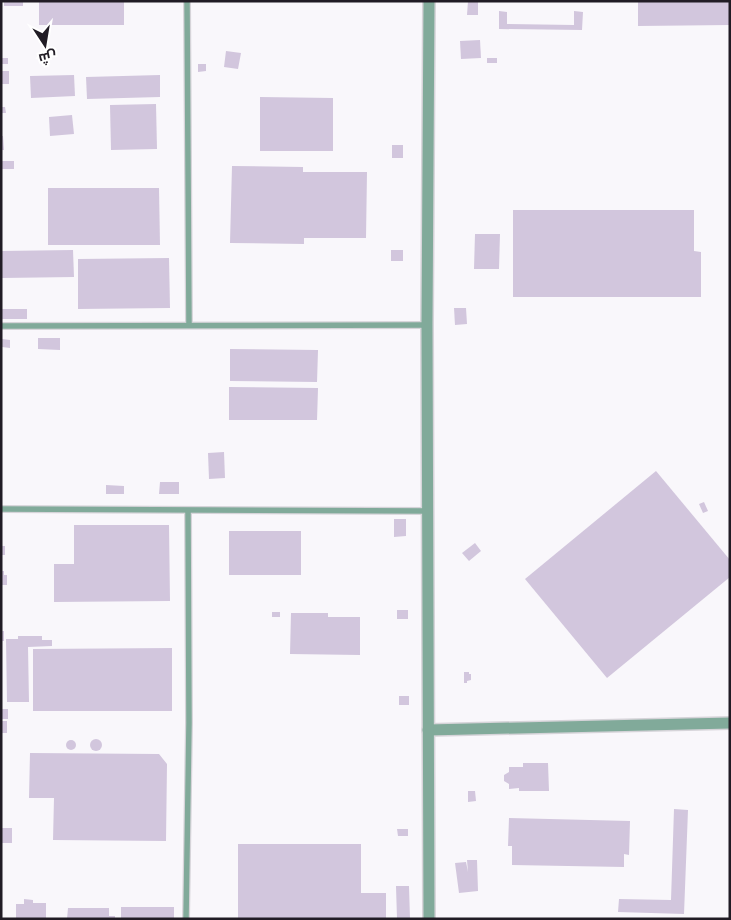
<svg xmlns="http://www.w3.org/2000/svg" width="731" height="920" font-family="Poppins,Cairo,sans-serif">
<style>
.building{fill:#d2c6dd}
.lines{fill:none;stroke-linecap:round;stroke-linejoin:round}
.service-casing{stroke:#d6d4d9;stroke-width:8}
.minor-casing{stroke:#d6d4d9;stroke-width:14}
.service{stroke:#81aa9a;stroke-width:5.5}
.minor{stroke:#81aa9a;stroke-width:11}
</style>
<rect width="100%" height="100%" fill="#f9f7fb"/>
<g class="building">
<rect x="4" y="1" width="19" height="5"/>
<rect x="39" y="1" width="85" height="24"/>
<polygon points="468,1 478,1 478,15 467,15"/>
<polygon points="638,1 730,1 730,25 638,26"/>
<polygon points="499,11 507,12 507,24 574,25 574,11 583,12 582,30 499,29"/>
<polygon points="480,40 481,58 461,59 460,41"/>
<polygon points="226,51 241,53 238,69 224,67"/>
<rect x="1" y="58" width="7" height="6"/>
<rect x="487" y="58" width="10" height="5"/>
<polygon points="198,64 206,64 206,71 198,72"/>
<rect x="1" y="71" width="8" height="13"/>
<polygon points="74,75 75,96 31,98 30,76"/>
<polygon points="160,75 160,97 87,99 86,77"/>
<polygon points="260,97 333,98 333,151 260,151"/>
<polygon points="156,104 157,149 111,150 110,105"/>
<polygon points="1,107 5,107 6,113 1,113"/>
<polygon points="72,115 74,134 50,136 49,117"/>
<polygon points="1,136 3,136 4,150 1,150"/>
<rect x="392" y="145" width="11" height="13"/>
<rect x="1" y="161" width="13" height="8"/>
<polygon points="232,166 303,167 303,172 367,172 366,238 304,238 304,244 230,243"/>
<polygon points="48,188 159,188 160,245 48,245"/>
<polygon points="513,210 694,210 694,251 701,252 701,297 513,297"/>
<polygon points="475,234 500,234 499,269 474,269"/>
<polygon points="73,250 74,277 2,278 1,251"/>
<rect x="391" y="250" width="12" height="11"/>
<polygon points="169,258 170,308 78,309 78,259"/>
<polygon points="454,308 466,308 467,324 455,325"/>
<rect x="1" y="309" width="26" height="10"/>
<polygon points="38,338 60,338 60,350 38,349"/>
<polygon points="2,339 10,340 10,348 2,347"/>
<polygon points="230,349 318,350 317,382 230,381"/>
<polygon points="229,387 318,388 317,420 229,420"/>
<polygon points="224,452 225,478 209,479 208,453"/>
<polygon points="656,471 730,560 730,577 607,678 525,579"/>
<polygon points="160,482 179,482 179,494 159,494"/>
<polygon points="106,485 124,486 124,494 106,494"/>
<polygon points="704,502 708,511 703,513 699,504"/>
<polygon points="394,519 406,519 406,536 394,537"/>
<polygon points="74,525 169,525 170,601 54,602 54,564 74,564"/>
<rect x="229" y="531" width="72" height="44"/>
<polygon points="475,543 481,551 469,561 462,553"/>
<rect x="1" y="546" width="4" height="9"/>
<polygon points="1,571 4,571 4,575 7,575 7,585 1,585"/>
<rect x="397" y="610" width="11" height="9"/>
<rect x="272" y="612" width="8" height="5"/>
<polygon points="291,613 328,613 328,617 360,617 360,655 290,654"/>
<rect x="1" y="631" width="3" height="10"/>
<polygon points="18,636 42,636 42,640 52,640 52,646 28,647 29,702 7,702 6,639 18,639"/>
<polygon points="172,648 172,711 33,711 33,649"/>
<polygon points="464,672 469,672 469,674 471,674 471,680 467,681 467,683 464,683"/>
<rect x="399" y="696" width="10" height="9"/>
<rect x="1" y="709" width="7" height="10"/>
<rect x="1" y="721" width="6" height="12"/>
<circle cx="96" cy="745" r="6"/>
<circle cx="71" cy="745" r="5"/>
<polygon points="30,753 159,754 167,764 166,841 53,840 54,798 29,798"/>
<polygon points="523,763 548,763 549,791 519,791 519,788 509,789 509,784 504,781 504,775 509,772 509,767 523,767"/>
<polygon points="468,791 475,791 476,801 468,802"/>
<polygon points="674,809 688,810 684,914 618,912 619,899 671,900"/>
<polygon points="509,818 630,821 629,855 624,854 624,867 512,865 512,846 508,846"/>
<rect x="1" y="828" width="11" height="15"/>
<polygon points="397,829 408,829 408,836 398,836"/>
<polygon points="238,844 361,844 361,893 386,893 386,919 238,919"/>
<polygon points="467,860 477,860 478,891 459,893 455,863 466,862 468,872"/>
<polygon points="396,886 409,886 410,919 397,919"/>
<polygon points="24,899 33,900 33,903 46,903 46,919 16,919 16,904 24,904"/>
<rect x="121" y="907" width="53" height="12"/>
<polygon points="68,908 109,908 109,916 115,916 115,919 67,919"/>
</g>
<g class="lines">
<g class="service-casing">
<g id="service">
<polyline points="187,1 189,324"/>
<polyline points="1,326 427,325"/>
<polyline points="1,509 428,511"/>
<polyline points="186,919 189,723 188,511"/>
</g>
</g>
<g class="minor-casing">
<g id="minor">
<polyline points="428,730 730,723"/>
<polyline points="429,919 427,325 429,1"/>
</g>
</g>
<use href="#service" class="service"/>
<use href="#minor" class="minor"/>
</g>
<rect width="731" height="920" fill="none" stroke="#211c25" stroke-width="5"/>
<g transform="translate(45 45) rotate(168)" stroke="#ffffff" stroke-width="4" paint-order="stroke">
<path d="M0-4L9 19L0 12L-9 19Z" fill="#211c25"/>
<text y="-8" font-size="14" font-weight="bold" text-anchor="middle" fill="#211c25">ش</text>
</g>
</svg>
